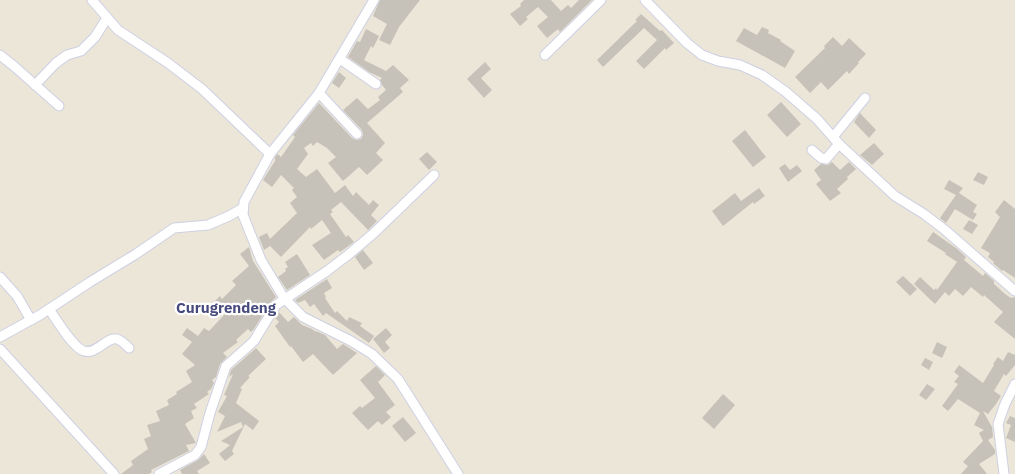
<svg xmlns="http://www.w3.org/2000/svg" width="1015" height="474" font-family="'IBM Plex Sans',sans-serif">
<style>
.building{fill:#c7c2b9}
.lines{fill:none;stroke-linecap:round;stroke-linejoin:round}
.minor-casing{stroke:#ced0e3;stroke-width:11}
.minor{stroke:#fff;stroke-width:9}
.labels{text-anchor:middle;dominant-baseline:central;stroke-width:4.5;stroke-linejoin:round;paint-order:stroke}
.quarter-label{font-size:15px;font-weight:bold;fill:#464a7c;stroke:#fff}
</style>
<rect width="100%" height="100%" fill="#ece6d9"/>
<g class="building">
<polygon points="380,0 420,0 399,27 390,45 379,40 387,24 373,16"/>
<polygon points="524,0 551,0 561,11 568,5 571,8 579,0 592,0 560,32 558,29 547,38 537,26 548,17 538,7 526,17 528,19 520,26 510,14 521,6 520,4"/>
<polygon points="641,14 660,31 662,30 674,43 666,50 665,48 644,69 636,61 657,40 644,28 603,67 597,60 637,21 635,20"/>
<polygon points="762,27 769,30 768,33 781,40 780,41 795,51 785,68 736,41 744,28 757,35"/>
<polygon points="366,29 379,36 373,48 371,46 364,60 386,71 393,65 409,80 400,88 403,92 367,123 385,143 376,153 383,160 367,175 359,167 343,181 328,163 336,157 327,148 317,142 313,146 311,143 304,148 308,154 297,169 306,177 317,169 335,193 345,185 353,196 356,192 369,205 373,200 379,205 371,215 377,221 368,230 341,202 331,210 333,212 330,214 346,237 348,235 354,242 340,252 338,250 324,260 312,245 331,233 322,220 311,229 310,227 281,257 270,246 264,250 259,237 267,233 270,239 297,213 290,203 297,197 292,190 294,188 281,175 272,187 263,180 275,161 275,157 278,154 281,157 295,137 293,135 319,103 352,138 356,140 361,139 363,135 362,130 343,110 357,98 368,109 380,100 378,97 386,90 382,85 380,80 382,78 369,72 348,57 357,41 360,42"/>
<polygon points="833,37 842,46 849,38 866,54 858,62 859,63 849,74 847,71 828,90 821,82 810,93 795,77 825,48 824,46"/>
<polygon points="485,62 491,69 481,78 492,90 484,98 467,79"/>
<polygon points="339,72 346,78 339,88 332,83"/>
<polygon points="781,102 801,124 787,137 767,115"/>
<polygon points="860,113 876,130 869,138 854,122"/>
<polygon points="745,130 766,157 753,167 732,141"/>
<polygon points="874,143 884,154 872,165 860,155"/>
<polygon points="427,152 437,162 429,170 419,159"/>
<polygon points="832,162 840,170 849,162 856,169 847,177 848,179 837,189 841,193 830,201 816,184 821,180 814,170 821,164 828,165"/>
<polygon points="785,164 790,170 797,165 802,171 788,182 779,168"/>
<polygon points="978,172 988,177 984,185 973,180"/>
<polygon points="949,180 963,188 959,193 977,205 973,212 977,214 973,220 955,209 946,223 940,218 956,195 944,189"/>
<polygon points="759,188 765,196 754,204 753,202 723,226 712,211 735,193 741,201"/>
<polygon points="1004,200 1015,209 1015,278 1003,270 1002,271 993,263 994,262 988,257 990,253 981,248 1000,217 995,212"/>
<polygon points="969,220 978,225 972,234 963,229"/>
<polygon points="933,232 956,248 966,257 964,260 983,276 985,273 994,281 994,284 1005,294 1011,298 1015,297 1015,339 994,322 1003,312 984,295 983,297 971,287 963,296 955,289 949,296 945,292 935,304 914,284 920,277 934,290 936,288 937,290 957,262 945,254 946,253 927,241"/>
<polygon points="249,247 253,261 276,297 271,302 254,329 251,332 248,329 236,340 238,342 223,353 227,357 220,364 216,377 212,380 214,383 211,389 207,392 209,394 194,404 197,408 191,411 194,418 185,424 196,443 186,445 189,451 151,470 152,472 149,474 121,474 133,465 131,461 148,449 144,439 151,436 147,425 160,421 156,411 169,405 167,400 177,394 176,392 192,382 186,371 195,365 182,354 192,342 182,335 187,328 198,336 204,328 209,331 225,314 214,302 220,296 222,299 236,285 232,281 249,266 240,254"/>
<polygon points="363,250 373,263 364,270 355,257"/>
<polygon points="297,254 310,275 287,290 278,277 286,271 285,269 288,267 285,262"/>
<polygon points="903,276 917,289 910,296 896,282"/>
<polygon points="327,279 332,288 324,293 326,297 325,298 335,313 337,311 347,321 349,317 362,323 360,326 374,336 369,343 326,313 323,316 314,304 310,307 305,300 298,303 295,300"/>
<polygon points="279,312 288,322 294,317 302,325 312,329 316,332 316,331 325,335 337,349 343,344 357,353 333,375 313,354 303,362 291,346 290,347 275,326 279,322 275,318"/>
<polygon points="386,328 392,335 385,342 390,348 384,353 373,339"/>
<polygon points="937,342 947,347 942,358 932,353"/>
<polygon points="256,348 266,359 248,376 250,377 240,388 242,389 236,403 259,421 253,430 245,424 232,451 234,454 225,461 219,454 230,445 221,441 243,427 241,422 217,432 225,416 218,412 227,396 224,395 233,374 229,377 231,370"/>
<polygon points="1008,352 1015,355 1015,365 1006,376 1004,374 994,391 1001,396 996,404 988,414 983,411 992,427 993,437 988,440 995,450 995,454 979,464 987,474 961,474 968,466 963,462 983,441 979,433 984,430 974,425 980,413 958,399 948,411 942,406 958,384 954,382 959,376 954,372 959,365 983,383 994,365 993,364 998,357 1003,361"/>
<polygon points="925,358 933,362 929,370 921,365"/>
<polygon points="376,366 385,375 378,382 395,405 386,412 391,417 382,425 378,421 368,430 352,413 360,406 362,408 375,398 360,380"/>
<polygon points="927,384 935,389 926,400 919,395"/>
<polygon points="723,394 735,405 714,429 702,418"/>
<polygon points="1010,416 1015,418 1015,442 1006,438 1011,425 1006,423"/>
<polygon points="403,417 416,433 405,442 392,426"/>
<polygon points="204,454 210,463 197,471 199,474 182,474 180,470 198,460"/>
</g>
<g class="lines">
<g class="minor-casing">
<g id="minor">
<polyline points="92,0 118,30 168,63 202,89 270,154 244,202 243,215 261,260 284,298 303,317 351,341 372,354 398,379 458,474"/>
<polyline points="645,0 687,43 702,55 718,61 740,65 762,75 786,92 817,119 839,144 895,196 924,214 945,230 1015,291"/>
<polyline points="0,55 15,67 59,106"/>
<polyline points="545,55 601,0"/>
<polyline points="340,59 376,84"/>
<polyline points="35,85 56,63 67,55 81,51 95,37 107,18"/>
<polyline points="319,93 357,134"/>
<polyline points="833,137 865,98"/>
<polyline points="812,150 821,158 826,159 839,144"/>
<polyline points="270,154 319,93 374,0"/>
<polyline points="0,277 17,296 31,320"/>
<path d="M49,309C56,319 73,348 84,351C96,355 106,337 117,339C121,340 126,345 129,348"/>
<polyline points="0,337 40,315 90,282 136,254 174,228 208,225 229,216 243,208"/>
<polyline points="0,349 114,474"/>
<polyline points="159,474 195,455 201,447 210,413 226,366 254,341 276,305 327,271 348,255 374,233 434,175"/>
<polyline points="1004,474 998,424 1005,404 1015,384"/>
</g>
</g>
<use href="#minor" class="minor"/>
</g>
<g class="labels">
<g class="quarter-label">
<text x="226" y="307">Curugrendeng</text>
</g>
</g>
</svg>
